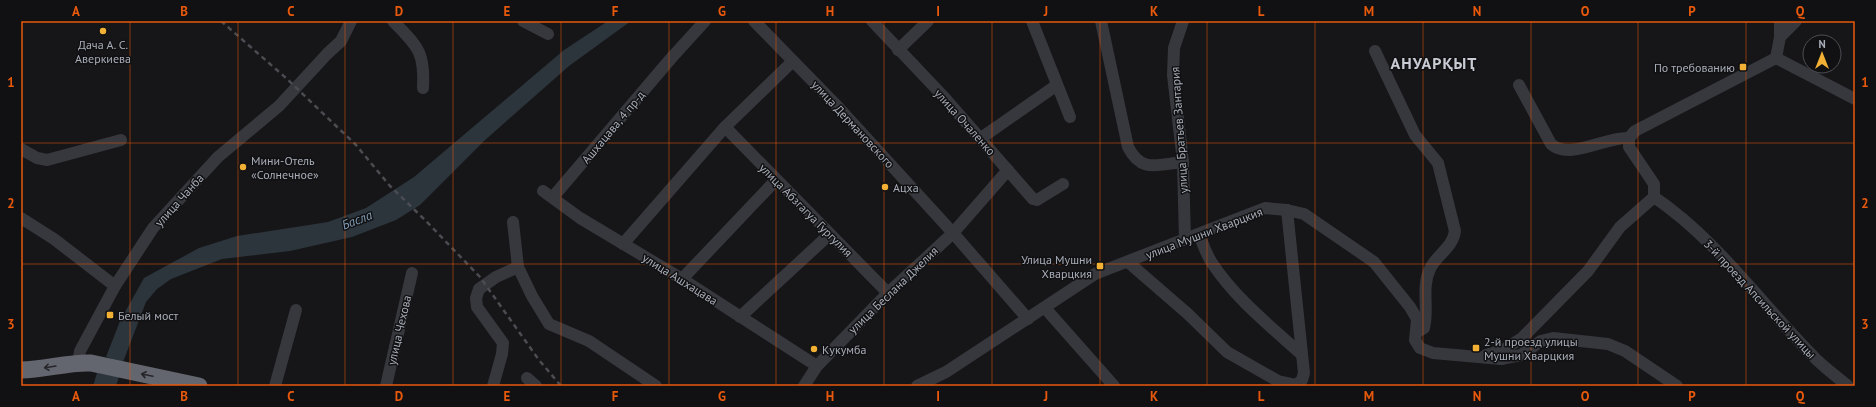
<svg xmlns="http://www.w3.org/2000/svg" width="1876" height="407" font-family="'PT Sans',sans-serif">
<style>
.water{fill:#2c353c}
.lines{fill:none;stroke-linecap:round;stroke-linejoin:round}
.minor{stroke:#37383d;stroke-width:12}
.highway{stroke:#63666e;stroke-width:17}
.rail{stroke:#4a4c52;stroke-width:2.5;stroke-dasharray:5 4;stroke-linecap:butt}
.oneway{stroke:#26262a}
.grid{fill:none;stroke:#e8590c;stroke-width:1;stroke-opacity:0.55}
.poi-dot{fill:#f2b134;stroke:#111113;stroke-width:1.5}
.labels{text-anchor:middle;dominant-baseline:central;stroke-width:3;stroke-linejoin:round;paint-order:stroke}
.poi-label{font-size:12px;fill:#a8adb8;stroke:#111113;text-anchor:start}
.street-label{font-size:12px;fill:#a8adb8;stroke:#111113}
.water-label{font-size:13px;font-style:italic;fill:#7f9bb3;stroke:#111113}
.district-label{font-size:16px;font-weight:bold;letter-spacing:1px;fill:#c9ccd4;stroke:#111113}
.neatline{fill:none;stroke:#e8590c;stroke-width:1.5}
.grid-label{font-size:13px;text-anchor:middle;font-weight:bold;fill:#e8590c}
</style>
<rect width="100%" height="100%" fill="#161618"/>
<g class="water">
<polygon points="608,21 631,21 569,66 484,141 420,205 396,220 352,237 290,251 222,259 171,279 157,289 146,302 123,362 106,357 120,321 144,278 199,248 237,236 328,222 366,208 414,177 564,50"/>
<polygon points="97,373 119,377 116,386 93,386"/>
</g>
<g class="lines">
<g class="minor">
<path d="M393,21C417,46 425,51 423,88"/>
<polyline points="523,21 548,34"/>
<polyline points="754,21 839,108 953,233 1028,319"/>
<polyline points="872,21 943,96 1033,199 1037,200 1063,184"/>
<polyline points="1032,21 1070,117"/>
<path d="M1101,21L1128,147C1142,174 1158,164 1183,162"/>
<polyline points="1183,21 1174,48 1173,75 1183,162 1185,240"/>
<polyline points="1780,37 1796,21"/>
<polyline points="898,50 928,21"/>
<path d="M1375,51L1415,135L1438,163L1455,231C1453,248 1436,255 1430,269C1421,287 1429,309 1424,328L1417,332"/>
<polyline points="675,54 705,21"/>
<polyline points="1776,58 1855,99"/>
<polyline points="1776,58 1780,37 1780,21"/>
<path d="M1519,85L1551,144C1570,161 1606,136 1629,138"/>
<polyline points="725,127 888,293"/>
<polyline points="981,138 1057,85"/>
<polyline points="21,149 37,158 47,160 121,140"/>
<polyline points="543,191 580,218 682,279 817,366"/>
<polyline points="553,197 673,56"/>
<path d="M1654,197C1716,239 1759,301 1811,354C1822,366 1836,376 1848,386"/>
<polyline points="1287,210 1304,373 1302,380 1296,385"/>
<polyline points="21,218 54,239 115,286"/>
<polyline points="513,222 518,267 532,296 549,324 589,341 656,386"/>
<path d="M1199,234C1203,244 1206,254 1212,263C1235,298 1269,325 1300,353"/>
<polyline points="623,244 725,127 793,61"/>
<polyline points="1128,262 1188,314 1227,352 1278,381 1296,385"/>
<polyline points="682,279 776,180"/>
<polyline points="1045,308 1114,386"/>
<polyline points="740,317 830,234"/>
<polyline points="1486,355 1503,350 1522,338 1588,271 1620,227 1654,197 1654,184 1629,147 1629,138 1635,131 1776,58"/>
<polyline points="78,363 80,351 115,286 153,228 218,157 279,106 327,54 341,41 351,21"/>
<polyline points="527,378 536,386"/>
<polyline points="275,386 296,310"/>
<polyline points="386,386 412,273"/>
<polyline points="493,386 502,354 503,343 477,307 476,298 479,289 496,277 518,267"/>
<polyline points="804,386 817,366 888,293 953,233 1008,170"/>
<polyline points="917,386 946,372 1095,274 1265,208 1287,210 1304,214 1374,262 1410,307 1417,319 1415,340 1420,348 1433,353 1501,359 1521,355 1541,341 1553,338 1608,344 1625,351 1677,386"/>
</g>
<path class="highway" d="M21,370C45,370 67,362 91,363L199,386"/>
<polyline class="rail" points="221,21 286,78 356,145 390,186 425,220 480,277 539,360 561,386"/>
</g>
<defs><path id="oneway-shaft" d="M-6 0H5M1.5-3L5.5 0L1.5 3" fill="none" stroke-width="1.6" stroke-linecap="round" stroke-linejoin="round"/></defs>
<g class="oneway">
<use href="#oneway-shaft" transform="translate(50 367) rotate(171)"/>
<use href="#oneway-shaft" transform="translate(147 375) rotate(-168)"/>
</g>
<path class="grid" d="M130,21V386M238,21V386M345,21V386M453,21V386M561,21V386M669,21V386M776,21V386M884,21V386M992,21V386M1100,21V386M1207,21V386M1315,21V386M1423,21V386M1531,21V386M1638,21V386M1746,21V386M21,143H1855M21,264H1855"/>
<g class="poi-dot">
<circle cx="103" cy="31" r="4"/>
<rect x="1739" y="63" width="8" height="8" rx="2"/>
<circle cx="243" cy="167" r="4"/>
<circle cx="885" cy="187" r="4"/>
<rect x="1096" y="262" width="8" height="8" rx="2"/>
<rect x="106" y="311" width="8" height="8" rx="2"/>
<rect x="1472" y="344" width="8" height="8" rx="2"/>
<circle cx="814" cy="349" r="4"/>
</g>
<g class="labels">
<g class="poi-label">
<text x="103" y="44" text-anchor="middle">Дача А. С.<tspan x="103" dy="14">Аверкиева</tspan></text>
<text x="1735" y="67" text-anchor="end">По требованию</text>
<text x="251" y="160">Мини-Отель<tspan x="251" dy="14">«Солнечное»</tspan></text>
<text x="893" y="187">Ацха</text>
<text x="1092" y="259" text-anchor="end">Улица Мушни<tspan x="1092" dy="14">Хварцкия</tspan></text>
<text x="118" y="315">Белый мост</text>
<text x="1484" y="341">2-й проезд улицы<tspan x="1484" dy="14">Мушни Хварцкия</tspan></text>
<text x="822" y="349">Кукумба</text>
</g>
<g class="street-label">
<text transform="translate(965 122) rotate(48)">улица Очаленко</text>
<text transform="translate(853 124) rotate(47)">улица Дермановского</text>
<text transform="translate(613 127) rotate(-50)">Ашхацава, 4 пр-д</text>
<text transform="translate(1179 130) rotate(-94)">улица Братьев Зантария</text>
<text transform="translate(179 200) rotate(-48)">улица Чанба</text>
<text transform="translate(806 210) rotate(45)">улица Абзгагуа Гургулия</text>
<text transform="translate(1204 233) rotate(-21)">улица Мушни Хварцкия</text>
<text transform="translate(680 279) rotate(32)">улица Ашхацава</text>
<text transform="translate(893 290) rotate(-44)">улица Беслана Джелия</text>
<text transform="translate(1760 299) rotate(47)">3-й проезд Апсильской улицы</text>
<text transform="translate(399 330) rotate(-77)">улица Чехова</text>
</g>
<g class="water-label">
<text transform="translate(357 220) rotate(-21)">Басла</text>
</g>
<g class="district-label">
<text x="1434" y="63">АНУАРҚЫҬ</text>
</g>
</g>
<rect width="1876" height="407" fill="none" stroke="#111113" stroke-width="44"/>
<g transform="translate(1822 54)"><circle r="19" fill="#111113" stroke="#4d4f55"/>
<path d="M0-3L7 15L0 10L-7 15Z" fill="#f2b134"/>
<text y="-6" font-size="11" font-weight="bold" text-anchor="middle" fill="#a8adb8">N</text>
</g>
<rect x="22" y="22" width="1832" height="363" class="neatline"/>
<g class="grid-label">
<text x="76" y="16">A</text>
<text x="184" y="16">B</text>
<text x="291" y="16">C</text>
<text x="399" y="16">D</text>
<text x="507" y="16">E</text>
<text x="615" y="16">F</text>
<text x="722" y="16">G</text>
<text x="830" y="16">H</text>
<text x="938" y="16">I</text>
<text x="1046" y="16">J</text>
<text x="1154" y="16">K</text>
<text x="1261" y="16">L</text>
<text x="1369" y="16">M</text>
<text x="1477" y="16">N</text>
<text x="1585" y="16">O</text>
<text x="1692" y="16">P</text>
<text x="1800" y="16">Q</text>
<text x="11" y="87">1</text>
<text x="1865" y="87">1</text>
<text x="11" y="208">2</text>
<text x="1865" y="208">2</text>
<text x="11" y="329">3</text>
<text x="1865" y="329">3</text>
<text x="76" y="401">A</text>
<text x="184" y="401">B</text>
<text x="291" y="401">C</text>
<text x="399" y="401">D</text>
<text x="507" y="401">E</text>
<text x="615" y="401">F</text>
<text x="722" y="401">G</text>
<text x="830" y="401">H</text>
<text x="938" y="401">I</text>
<text x="1046" y="401">J</text>
<text x="1154" y="401">K</text>
<text x="1261" y="401">L</text>
<text x="1369" y="401">M</text>
<text x="1477" y="401">N</text>
<text x="1585" y="401">O</text>
<text x="1692" y="401">P</text>
<text x="1800" y="401">Q</text>
</g>
</svg>
